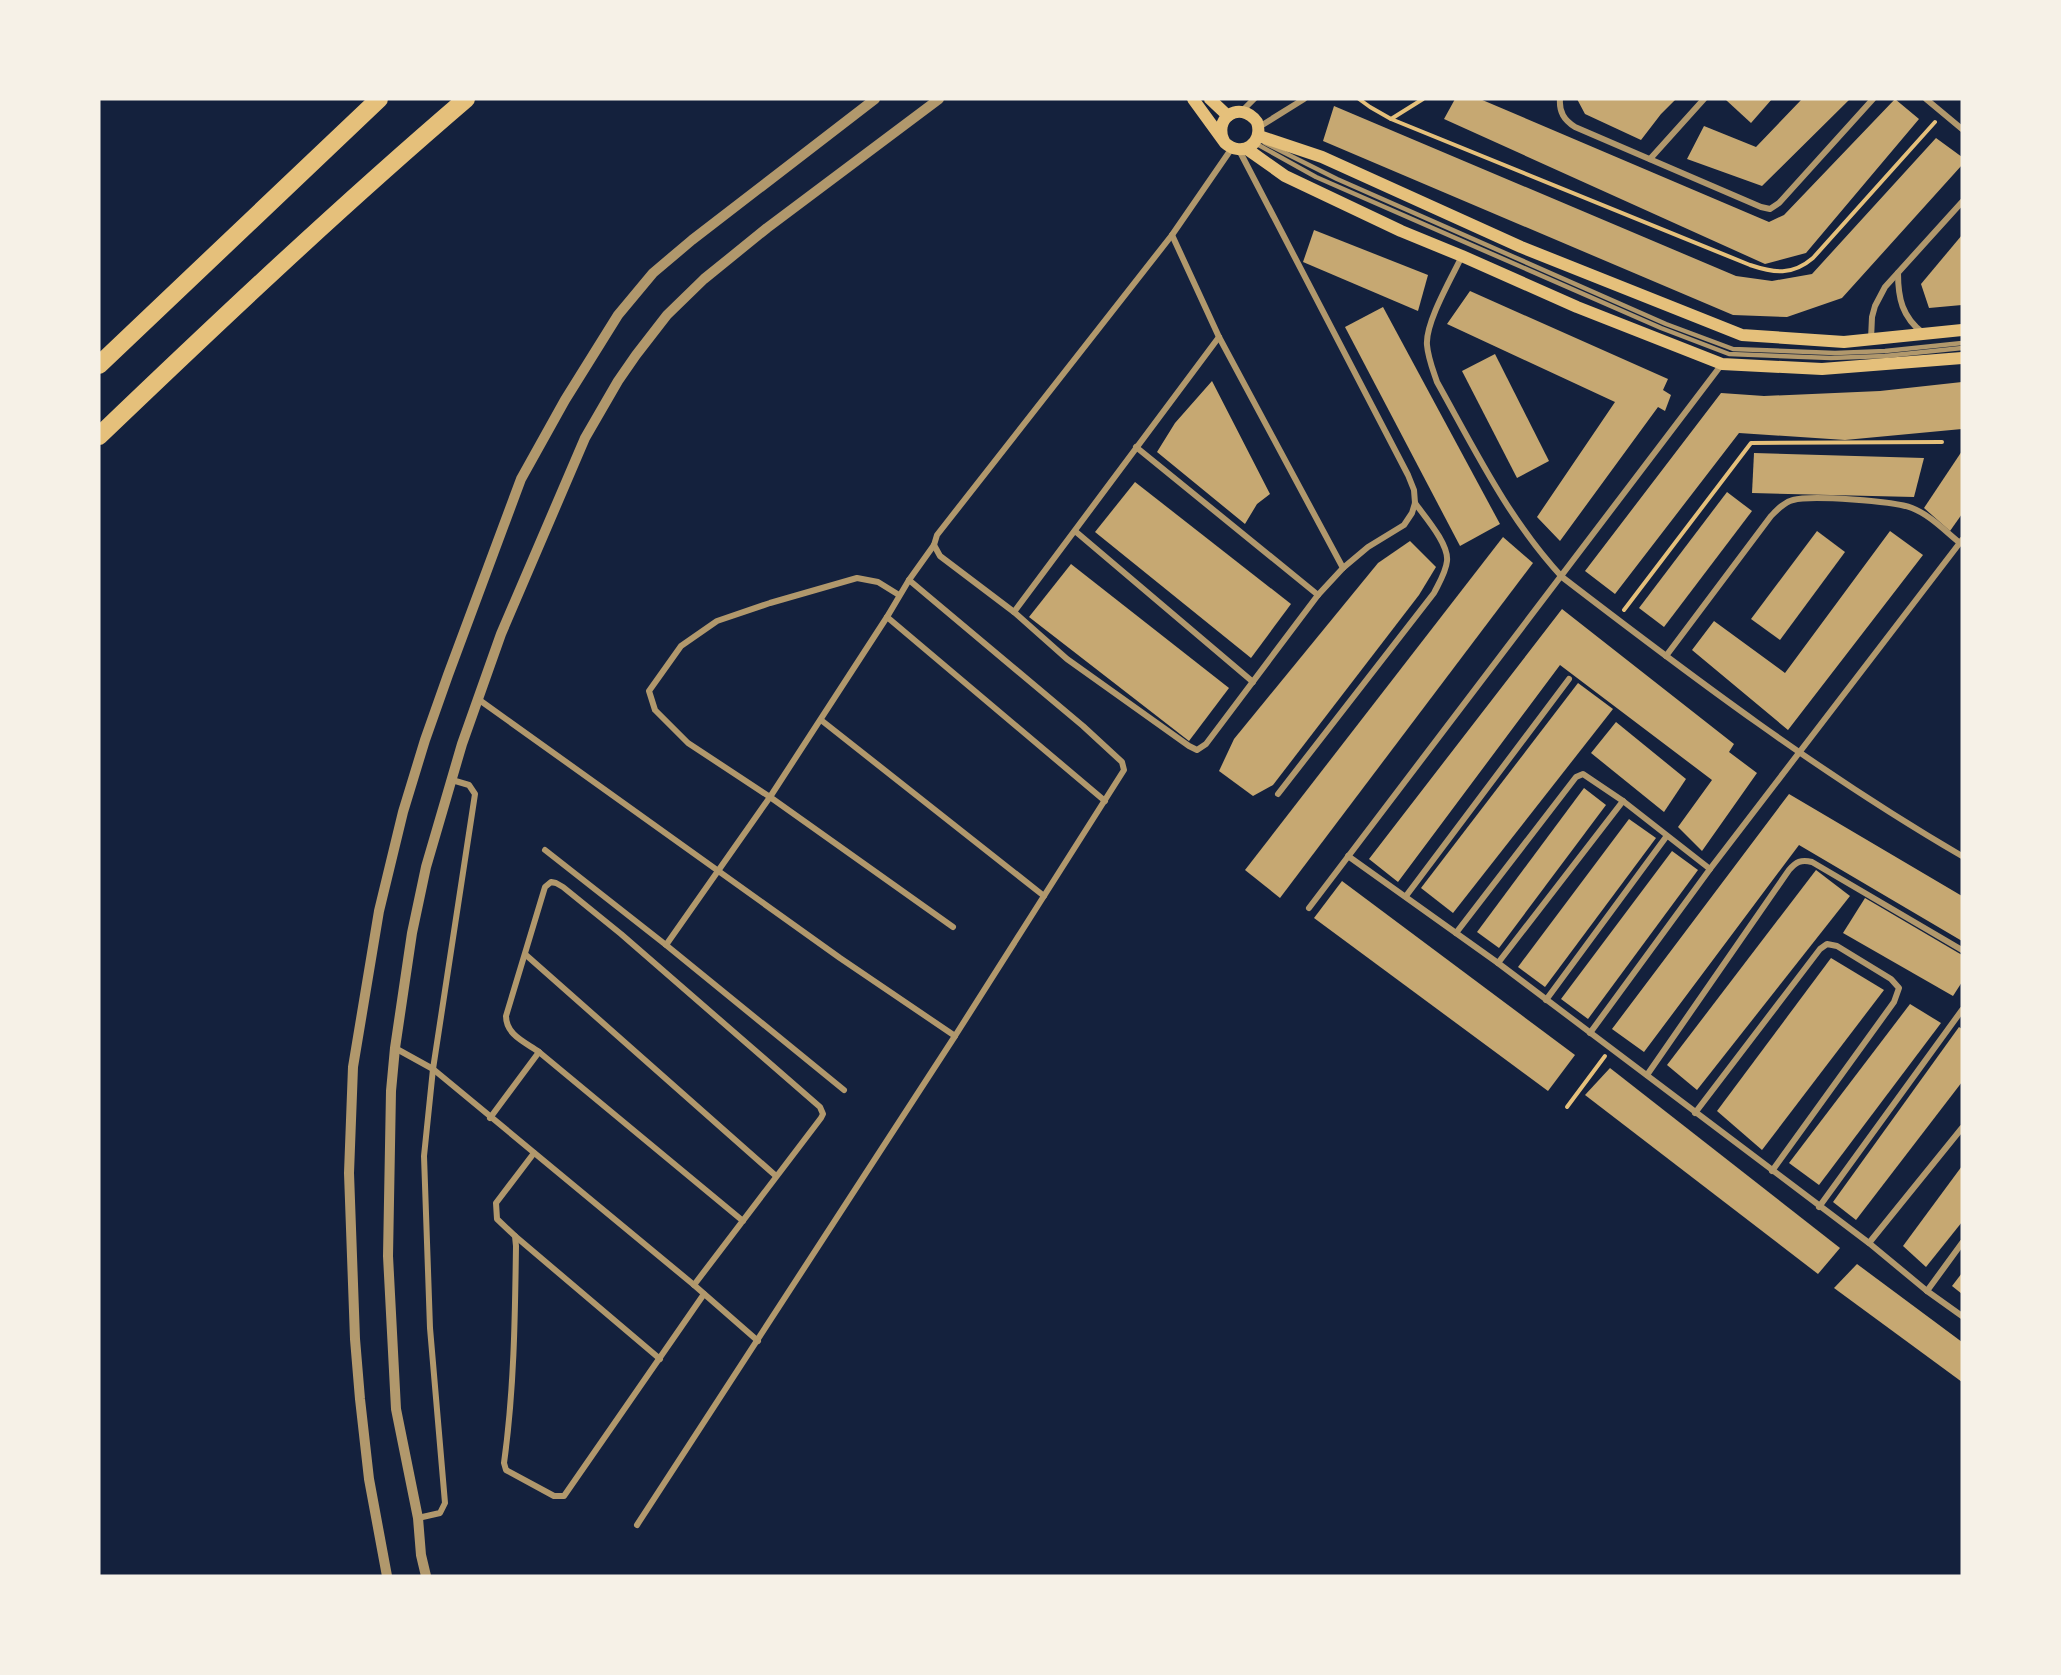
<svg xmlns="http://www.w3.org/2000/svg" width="2061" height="1675" font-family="'Asap Condensed',sans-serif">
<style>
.building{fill:#c6a872}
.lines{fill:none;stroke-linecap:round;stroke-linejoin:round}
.path{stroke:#e5c07b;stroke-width:4}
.service{stroke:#b1986c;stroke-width:4.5}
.minor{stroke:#b1986c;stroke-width:6}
.tertiary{stroke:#b1986c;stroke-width:10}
.secondary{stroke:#e5c07b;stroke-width:12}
.motorway{stroke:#e5c07b;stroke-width:18}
</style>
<rect width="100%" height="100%" fill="#14213d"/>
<g class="building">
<polygon points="1455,99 1480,99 1769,222 1784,215 1895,99 1919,119 1806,253 1765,264 1444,119"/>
<polygon points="1577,99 1676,99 1661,114 1641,140 1585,114"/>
<polygon points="1727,99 1772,99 1751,123 1726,100"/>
<polygon points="1802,99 1850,99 1762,186 1687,159 1704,126 1756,147"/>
<polygon points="1334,106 1736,276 1772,281 1812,274 1936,138 1962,157 1962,165 1842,298 1787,317 1733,315 1323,141"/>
<polygon points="1314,230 1428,275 1418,311 1303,262"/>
<polygon points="1962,235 1962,305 1929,308 1921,284"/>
<polygon points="1470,291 1668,379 1663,390 1671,395 1665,411 1658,407 1560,541 1537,517 1615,402 1447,324"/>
<polygon points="1383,307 1500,524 1460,546 1345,327"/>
<polygon points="1495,354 1549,461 1517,478 1462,371"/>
<polygon points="1212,381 1270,494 1257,504 1245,524 1157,452 1175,423"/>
<polygon points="1962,382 1962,429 1845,440 1739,433 1615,594 1585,571 1721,393 1764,396 1880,391"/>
<polygon points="1962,451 1962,514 1950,531 1924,508"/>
<polygon points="1754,453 1924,458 1914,497 1752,493"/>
<polygon points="1135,482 1291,604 1251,658 1095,532"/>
<polygon points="1727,492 1752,511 1664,627 1639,608"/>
<polygon points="1817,531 1845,552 1780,640 1751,619"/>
<polygon points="1890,531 1923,555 1788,730 1692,650 1714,621 1785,673"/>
<polygon points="1503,537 1533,563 1280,898 1245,870"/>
<polygon points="1410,541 1436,567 1419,595 1273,785 1253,796 1219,771 1234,739 1378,563"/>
<polygon points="1071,564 1229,688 1189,741 1029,617"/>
<polygon points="1562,609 1734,744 1729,752 1757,773 1702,851 1678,827 1712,780 1560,665 1398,882 1369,859"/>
<polygon points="1578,683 1613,709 1453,913 1421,888"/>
<polygon points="1616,722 1686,779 1664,812 1591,753"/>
<polygon points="1584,788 1606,805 1499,948 1477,932"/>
<polygon points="1789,794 1962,896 1962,941 1799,845 1644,1052 1612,1029"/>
<polygon points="1629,819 1656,838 1545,987 1518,967"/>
<polygon points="1672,851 1698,870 1588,1019 1561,999"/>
<polygon points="1816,870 1850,896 1697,1090 1667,1065"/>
<polygon points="1342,881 1575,1055 1548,1091 1314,918"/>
<polygon points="1865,898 1962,955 1962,982 1953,996 1843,933"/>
<polygon points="1831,958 1884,990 1762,1150 1717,1111"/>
<polygon points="1910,1004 1941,1023 1819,1185 1789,1163"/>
<polygon points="1959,1027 1962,1029 1962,1082 1856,1220 1833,1202"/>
<polygon points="1610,1068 1840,1248 1818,1274 1585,1095"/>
<polygon points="1962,1166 1962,1222 1926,1267 1903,1246"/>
<polygon points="1857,1264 1962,1342 1962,1382 1834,1288"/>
<polygon points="1962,1273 1962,1294 1952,1286"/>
</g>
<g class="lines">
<g class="path">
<path d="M1359,99L1370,107L1391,119L1750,265C1774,273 1792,276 1813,258L1935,122"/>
<polyline points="1391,119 1423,99"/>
<polyline points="1624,610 1751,443 1942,442"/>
<polyline points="1567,1107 1605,1056"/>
</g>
<g class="service">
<polyline points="1255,143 1316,177 1661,328 1729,354 1831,358 1885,356 1962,348"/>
<polyline points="1265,143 1337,179 1666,324 1733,349 1835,353 1885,351 1962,343"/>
</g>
<g class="minor">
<path d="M1560,99C1559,112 1564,120 1575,127L1761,207L1770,209L1779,203L1873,99"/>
<polyline points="1926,99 1962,129"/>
<polyline points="1242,111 1254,99"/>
<polyline points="1259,127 1304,99"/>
<polyline points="1650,159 1704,99"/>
<polyline points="1172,235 1219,337 1343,568"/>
<path d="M1462,256C1452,277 1425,323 1427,345C1428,358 1433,370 1437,382C1475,450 1509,520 1562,577C1691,676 1821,774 1962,856"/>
<path d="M1898,273C1898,298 1902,317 1923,333"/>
<polyline points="1871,339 1872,317 1875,306 1885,287 1962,202"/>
<polyline points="1136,447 1318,595"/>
<polyline points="1075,531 1253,682"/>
<polyline points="934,545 940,556 1014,612 1067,659 1189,746 1197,750 1206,744 1318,595 1343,568 1368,547 1404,525 1412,513 1415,503 1414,490 1408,475 1239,150"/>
<polyline points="899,595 878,582 857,578 770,603 717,621 681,646 649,691 655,710 688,743 770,797 953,927"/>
<polyline points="1014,612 1219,337"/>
<polyline points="887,617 1105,801"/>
<path d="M1666,656L1771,516C1777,510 1784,502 1793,500C1811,495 1894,501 1912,508C1930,515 1945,531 1960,543"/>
<polyline points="478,699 840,958 955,1036 1124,770 1122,762 1083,726 909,580"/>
<polyline points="821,720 1044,896"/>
<path d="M1278,794L1434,593C1439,583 1446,572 1447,561C1449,544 1425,517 1415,503"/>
<polyline points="545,850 666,945"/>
<polyline points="1348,856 1498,963 1869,1243 1927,1291 1962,1316"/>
<polyline points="1406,896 1569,679"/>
<polyline points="1309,908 1722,364"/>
<polyline points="1456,933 1576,777 1583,774 1623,801 1710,869"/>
<polyline points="526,955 776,1176"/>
<polyline points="1498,963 1623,801"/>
<polyline points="1546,1000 1666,837"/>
<polyline points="1590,1033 1710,869 1962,540"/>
<polyline points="395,1048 433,1069 694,1285 758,1341"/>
<path d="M1647,1075L1789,870C1796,862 1801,859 1812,862L1962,950"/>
<polyline points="844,1090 666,945 770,797 887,617 909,580 934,545 937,535 1172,235 1232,148"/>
<polyline points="1695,1113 1820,949 1827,944 1837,946 1891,979 1899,988 1894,1002 1772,1171"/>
<polyline points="490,1118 539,1052"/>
<path d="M534,1153L496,1203L497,1219L515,1236L516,1246C515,1319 514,1391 504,1463L506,1470L554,1496H564L704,1294"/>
<polyline points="1819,1207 1962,1010"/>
<polyline points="515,1236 660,1359"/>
<polyline points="1869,1243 1962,1128"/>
<path d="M694,1285L821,1118L823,1114L820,1107L621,934L563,887L556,883L551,882L545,887L506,1016C506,1035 525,1042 539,1052L743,1221"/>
<polyline points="1927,1291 1962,1243"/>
<polyline points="418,1518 440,1513 445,1503 430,1328 424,1156 433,1069 475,794 469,785 452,780"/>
<polyline points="637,1525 955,1036"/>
</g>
<g class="tertiary">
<polyline points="387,1576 369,1479 360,1399 355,1339 349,1173 353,1067 379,911 403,812 425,740 448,675 521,479 565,400 618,315 653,273 692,240 875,99"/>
<polyline points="426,1576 421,1555 418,1518 396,1409 388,1256 391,1091 395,1048 412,933 426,867 462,744 501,634 585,438 618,381 636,355 667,315 704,279 767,228 939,99"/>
</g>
<g class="secondary">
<path d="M1193,99L1225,143C1242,158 1264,144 1257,122C1240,99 1211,119 1225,143"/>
<polyline points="1210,99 1228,116"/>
<polyline points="1259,136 1322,157 1521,247 1742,335 1844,342 1962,330"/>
<polyline points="1247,149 1285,176 1401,231 1462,256 1577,307 1722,364 1822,369 1962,358"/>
</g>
<g class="motorway">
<polyline points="99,365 379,99"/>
<path d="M99,436C219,321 340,207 466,99"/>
</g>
</g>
<rect width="2061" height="1675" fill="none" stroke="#f6f1e7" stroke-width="201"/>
</svg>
